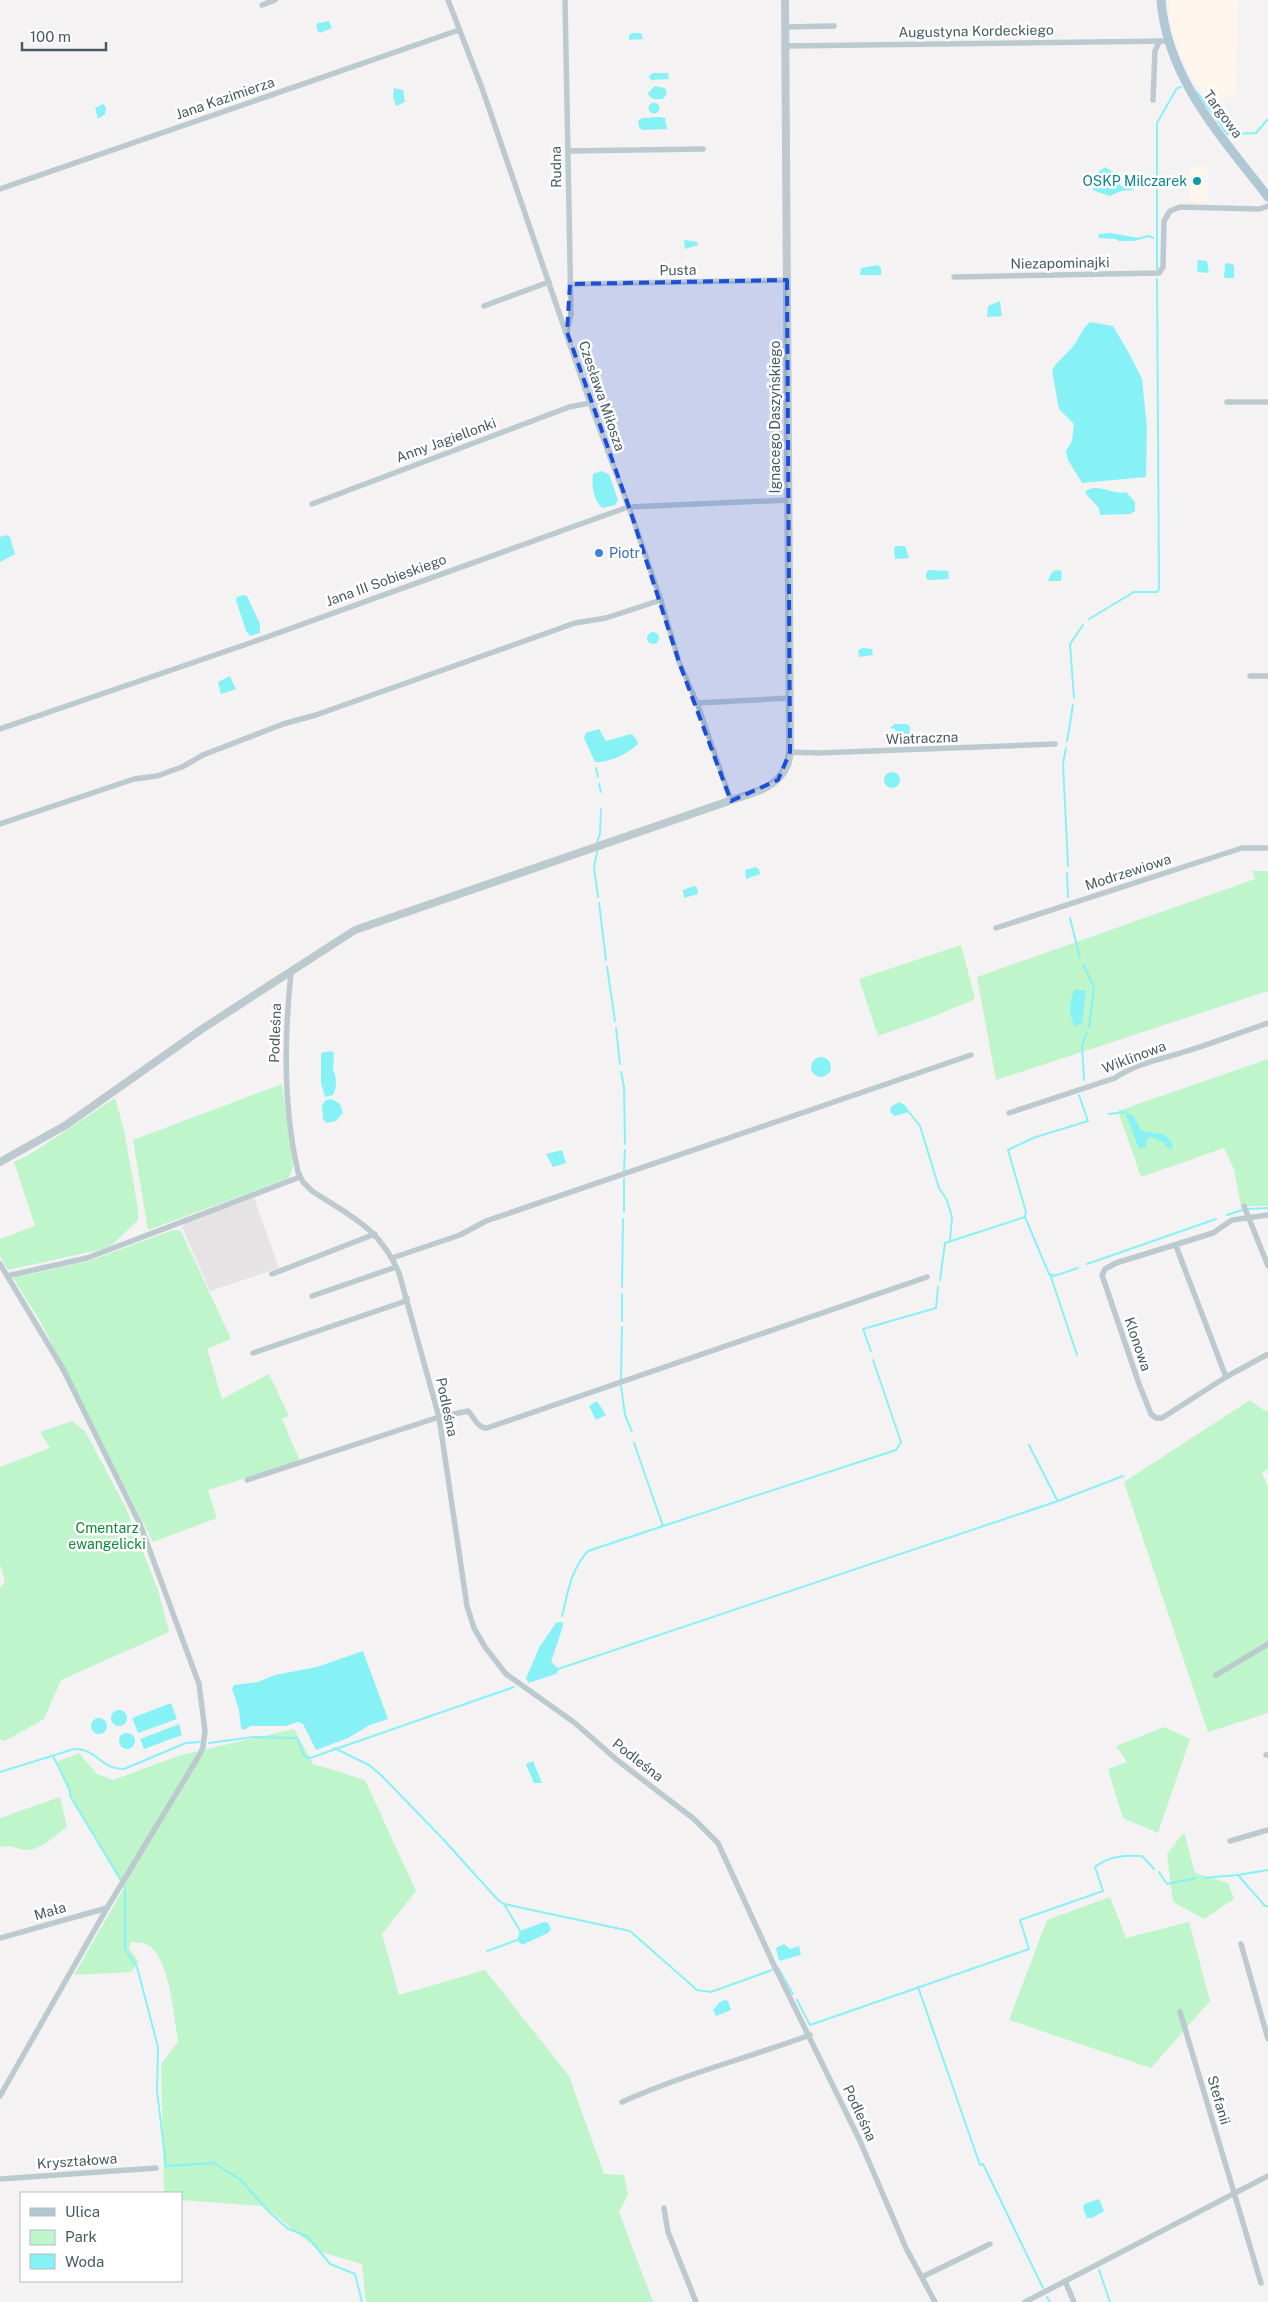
<svg xmlns="http://www.w3.org/2000/svg" width="1268" height="2302" font-family="'Public Sans',sans-serif">
<style>
.commercial{fill:#fef6ed}
.education{fill:#e6e3e5}
.green{fill:#bef5ca}
.water{fill:#87f2f6}
.lines{fill:none;stroke-linecap:round;stroke-linejoin:round}
.stream{stroke:#87f2f6;stroke-width:2}
.minor{stroke:#bccad0;stroke-width:5.5}
.tertiary{stroke:#bccad0;stroke-width:8}
.primary{stroke:#b0c8d3;stroke-width:9}
.marked{fill:#1d4ed8;fill-opacity:0.2;stroke:#1d4ed8;stroke-width:4;stroke-dasharray:10 6;stroke-linejoin:round}
.culture-dot{fill:#0f9aa8;stroke:#fff;stroke-width:2}
.shop-dot{fill:#3f7fe0;stroke:#fff;stroke-width:2}
.labels{text-anchor:middle;dominant-baseline:central;stroke-width:5;stroke-linejoin:round;paint-order:stroke}
.street-label{font-size:14px;fill:#475a62;stroke:#fff}
.culture-label{font-size:14px;fill:#0d838f;stroke:#fff;text-anchor:end}
.shop-label{font-size:14px;fill:#366cbe;stroke:#fff;text-anchor:start}
.park-label{font-size:14px;fill:#0d8936;stroke:#fff}
</style>
<rect width="100%" height="100%" fill="#f5f2f3"/>
<g class="commercial">
<polygon points="1168,0 1238,0 1236,88 1233,95 1220,100 1211,98 1203,94 1195,83 1178,49 1173,33"/>
<polygon points="1189,165 1208,165 1208,202 1190,202"/>
</g>
<polygon class="education" points="254,1198 279,1268 210,1291 182,1227 189,1220"/>
<g class="green">
<polygon points="1252,871 1268,871 1268,991 996,1080 977,977 1255,879"/>
<polygon points="961,945 975,999 932,1017 878,1036 859,979"/>
<polygon points="1268,1059 1268,1206 1241,1206 1234,1169 1224,1148 1141,1177 1118,1111"/>
<polygon points="282,1084 293,1166 289,1178 148,1230 133,1140"/>
<polygon points="115,1098 124,1130 138,1209 138,1220 112,1245 103,1249 8,1270 0,1256 0,1239 35,1226 14,1162 32,1153"/>
<polygon points="173,1230 181,1231 231,1339 207,1349 222,1399 269,1374 289,1416 282,1419 300,1461 208,1490 217,1518 153,1542 40,1321 13,1278 89,1261"/>
<polygon points="1250,1400 1265,1411 1268,1410 1268,1469 1262,1473 1268,1487 1268,1713 1208,1732 1124,1482"/>
<polygon points="72,1421 85,1431 125,1506 158,1590 169,1632 61,1680 44,1719 5,1741 0,1739 0,1588 5,1582 0,1564 0,1467 50,1448 40,1432"/>
<polygon points="1164,1727 1190,1739 1158,1833 1123,1818 1108,1769 1127,1762 1116,1746"/>
<path d="M294,1729L313,1764L365,1780L416,1891L382,1934L399,1995L485,1970L569,2076L604,2174L624,2175L628,2195L619,2212L653,2302H366L362,2264L321,2252L264,2206L181,2200V2193H164L161,2064L178,2042C174,2018 170,1955 146,1944C142,1942 135,1943 131,1942L129,1948L139,1962L131,1972L74,1975L124,1888L71,1797L56,1762L79,1753L97,1774L113,1780L181,1755Z"/>
<path d="M60,1797L67,1827C56,1835 42,1849 28,1850C17,1850 13,1844 0,1847V1818Z"/>
<polygon points="1184,1832 1195,1873 1228,1883 1234,1899 1204,1919 1173,1902 1167,1854"/>
<polygon points="1110,1897 1126,1938 1189,1922 1210,2001 1151,2068 1009,2020 1047,1920"/>
</g>
<g class="water">
<polygon points="329,21 332,28 320,33 318,32 316,26 318,23"/>
<polygon points="632,33 641,33 643,39 629,40 629,35"/>
<polygon points="653,73 668,73 669,79 651,80 649,76"/>
<path d="M655,86L665,88L667,94L663,99C657,99 651,101 648,93Z"/>
<polygon points="394,88 403,90 405,102 396,106 393,96"/>
<circle cx="654" cy="108" r="5.5"/>
<polygon points="103,104 106,107 105,114 98,119 95,108"/>
<polygon points="660,117 665,118 667,129 642,130 639,127 638,121 642,118"/>
<polygon points="1105,167 1113,172 1121,186 1133,188 1134,190 1121,191 1110,196 1092,190 1097,182 1098,172"/>
<polygon points="1110,233 1139,238 1135,241 1119,241 1116,239 1099,238 1098,234"/>
<polygon points="684,240 697,242 698,245 685,249"/>
<polygon points="1198,260 1207,261 1209,273 1197,272"/>
<polygon points="1228,263 1234,265 1234,278 1224,278 1225,264"/>
<polygon points="878,265 881,268 881,275 860,275 861,268"/>
<polygon points="1000,301 1002,316 987,317 988,306"/>
<path d="M1090,322L1113,326L1130,355L1142,379L1147,428L1146,477L1082,483L1068,460L1066,451L1072,441L1074,424L1059,409L1052,370C1058,360 1067,354 1074,345C1080,337 1082,329 1090,322Z"/>
<path d="M601,471L609,474L618,500L615,505L602,508C594,501 591,485 593,474Z"/>
<path d="M1093,488C1105,487 1116,495 1126,492L1135,502V511L1130,514L1100,515L1099,508L1086,494L1085,491Z"/>
<polygon points="6,535 10,537 15,554 0,562 0,537"/>
<polygon points="896,546 905,546 909,558 895,559 894,548"/>
<polygon points="929,570 948,571 949,579 928,580 926,578 926,573"/>
<polygon points="1057,570 1062,571 1061,581 1048,581 1052,572"/>
<polygon points="243,595 247,596 260,624 260,633 250,636 246,631 236,600 237,597"/>
<circle cx="653" cy="638" r="6"/>
<polygon points="863,648 872,649 873,655 859,657 858,650"/>
<polygon points="230,676 236,689 221,694 218,682"/>
<polygon points="894,724 907,724 910,727 909,741 889,741 889,735 896,732 895,729 890,728"/>
<path d="M599,729L606,741L631,734L633,735L638,742L637,745C627,754 609,763 595,762L584,738L586,733Z"/>
<circle cx="892" cy="780" r="8"/>
<polygon points="755,867 759,869 760,874 746,879 745,870"/>
<polygon points="694,886 697,887 698,894 684,898 683,890"/>
<path d="M1075,989L1086,991L1082,1023L1076,1027C1068,1018 1069,999 1075,989Z"/>
<path d="M331,1051L334,1053L333,1070C337,1078 337,1087 333,1095L325,1097L321,1083V1053Z"/>
<circle cx="821" cy="1067" r="10"/>
<polygon points="332,1099 340,1104 343,1113 336,1121 326,1123 323,1119 322,1105 326,1100"/>
<polygon points="899,1102 906,1106 909,1112 894,1116 890,1111 891,1107"/>
<path d="M1125,1112L1133,1115L1141,1130C1154,1136 1168,1128 1173,1148L1169,1149L1163,1142L1151,1137L1146,1140V1147L1139,1149Z"/>
<polygon points="562,1150 566,1163 553,1167 546,1154"/>
<polygon points="597,1401 606,1415 596,1420 589,1406"/>
<polygon points="561,1622 563,1623 563,1626 551,1662 559,1669 556,1674 528,1683 526,1678 540,1646 556,1623"/>
<polygon points="363,1651 388,1719 370,1725 348,1738 316,1750 303,1724 298,1722 285,1726 251,1726 243,1730 241,1728 239,1710 232,1689 234,1685 258,1682 275,1675 317,1667"/>
<polygon points="171,1703 177,1719 138,1733 132,1718"/>
<circle cx="119" cy="1718" r="8"/>
<circle cx="99" cy="1726" r="8"/>
<polygon points="179,1724 182,1735 144,1749 140,1739"/>
<circle cx="127" cy="1741" r="8"/>
<polygon points="533,1761 542,1783 534,1783 526,1764"/>
<polygon points="544,1922 548,1923 551,1929 548,1933 522,1945 517,1940 520,1931"/>
<polygon points="784,1944 790,1949 799,1946 801,1955 779,1961 776,1948"/>
<polygon points="725,2000 728,2001 731,2010 716,2016 713,2010 720,2002"/>
<polygon points="1099,2199 1104,2211 1092,2218 1087,2218 1083,2208 1084,2204"/>
</g>
<g class="lines">
<g class="stream">
<polyline points="1197,92 1227,134 1256,133 1268,119"/>
<polyline points="1137,239 1149,236 1153,238"/>
<polyline points="1157,269 1157,123 1177,88 1181,87"/>
<polyline points="1089,619 1134,592 1157,592 1159,589 1157,279"/>
<polyline points="1074,698 1070,644 1083,625"/>
<polyline points="1067,741 1073,705"/>
<polyline points="1066,748 1063,764 1068,866"/>
<polyline points="596,768 598,777"/>
<polyline points="599,784 601,792"/>
<polyline points="597,842 600,834 601,809"/>
<polyline points="597,852 594,867 598,897"/>
<polyline points="1067,873 1068,897"/>
<polyline points="599,903 606,960"/>
<polyline points="1070,918 1080,958"/>
<polyline points="1083,964 1094,987 1089,1027"/>
<polyline points="607,967 615,1021"/>
<polyline points="616,1028 620,1064"/>
<polyline points="621,1072 624,1087 625,1144"/>
<polyline points="1084,1080 1082,1046 1087,1032"/>
<polyline points="909,1112 920,1126 939,1188 947,1200 952,1217 950,1240"/>
<polyline points="1109,1114 1125,1112"/>
<polyline points="624,1172 625,1150"/>
<polyline points="1248,1209 1268,1208"/>
<polyline points="624,1212 624,1179"/>
<polyline points="1227,1215 1242,1210"/>
<polyline points="1025,1217 1026,1212 1008,1150 1033,1138 1088,1121 1079,1095"/>
<polyline points="1087,1264 1216,1219"/>
<polyline points="1050,1274 1077,1355"/>
<polyline points="940,1280 945,1243 1025,1217 1049,1274 1054,1276 1078,1268"/>
<polyline points="622,1287 623,1219"/>
<polyline points="622,1321 622,1294"/>
<polyline points="871,1351 863,1329 936,1308 938,1287"/>
<polyline points="621,1379 622,1327"/>
<polyline points="621,1386 625,1415 632,1432"/>
<polyline points="1029,1445 1057,1500"/>
<polyline points="663,1526 896,1450 901,1442 873,1360"/>
<path d="M562,1616C568,1592 571,1569 588,1551L663,1526L634,1443"/>
<polyline points="558,1669 1058,1501 1123,1476"/>
<polyline points="209,1743 254,1737 297,1738 305,1757 310,1758 514,1687"/>
<polyline points="334,1748 369,1765 382,1776 442,1838 498,1900 504,1904 630,1931 697,1990 711,1992 772,1970"/>
<polyline points="53,1756 70,1790 70,1796 121,1880"/>
<path d="M0,1772L74,1749C97,1748 101,1770 124,1769L186,1743L201,1742"/>
<polyline points="1159,1872 1167,1884 1196,1878"/>
<polyline points="1238,1875 1268,1870"/>
<polyline points="1203,1878 1238,1875 1265,1906 1268,1906"/>
<polyline points="125,1887 125,1949 137,1967 158,2047 157,2091 166,2166 214,2163 241,2180 268,2211 287,2228 308,2237 330,2264 355,2274 362,2302"/>
<polyline points="504,1904 520,1931"/>
<polyline points="487,1951 517,1940"/>
<polyline points="778,1968 793,1994"/>
<polyline points="918,1987 980,2165 983,2164 1043,2288"/>
<path d="M797,2000L810,2025L1029,1949L1020,1920L1103,1891L1095,1867C1109,1856 1125,1855 1142,1856L1154,1869"/>
<polyline points="1099,2270 1110,2302"/>
<polyline points="1047,2297 1050,2302"/>
</g>
<g class="minor">
<polyline points="448,0 482,88 590,403 632,516 662,604 679,662 697,703 731,801"/>
<polyline points="565,0 571,314 567,332"/>
<polyline points="262,5 275,0"/>
<polyline points="785,27 834,26"/>
<polyline points="785,46 1168,41"/>
<polyline points="1153,100 1155,51 1159,42"/>
<polyline points="568,151 703,149"/>
<polyline points="0,189 459,30"/>
<polyline points="954,277 1159,273 1163,267 1164,221 1170,211 1180,207 1259,209 1268,206"/>
<polyline points="570,284 787,280"/>
<polyline points="484,306 549,282"/>
<polyline points="1227,402 1268,402"/>
<polyline points="312,504 540,418 569,407 590,403"/>
<polyline points="1250,676 1268,676"/>
<polyline points="697,703 790,698"/>
<polyline points="0,729 250,643 628,507 788,500"/>
<polyline points="790,752 818,753 1055,744"/>
<polyline points="0,824 134,779 157,776 182,767 203,755 283,724 316,715 575,623 606,618 661,600"/>
<polyline points="996,928 1242,848 1268,848"/>
<path d="M291,973C284,1039 283,1107 298,1172L303,1182L312,1191C350,1216 380,1228 399,1273L439,1417L467,1606L474,1628L485,1647L506,1674L575,1723L617,1760L694,1819L718,1843L773,1963L860,2141L906,2248L935,2302"/>
<path d="M1009,1113L1115,1078C1137,1063 1162,1059 1187,1051C1214,1043 1241,1032 1268,1023"/>
<polyline points="1244,1206 1268,1266"/>
<polyline points="1268,1215 1232,1220 1213,1233 1116,1263 1105,1269 1102,1275 1139,1384 1151,1414 1156,1418 1162,1418 1226,1377 1268,1354"/>
<polyline points="1176,1246 1226,1377"/>
<polyline points="392,1258 460,1235 486,1221 971,1055"/>
<polyline points="0,1264 63,1369 140,1524 199,1684 205,1731 203,1747 200,1754 107,1908 0,2096"/>
<polyline points="272,1274 375,1234"/>
<polyline points="7,1276 87,1258 300,1177"/>
<polyline points="312,1296 396,1267"/>
<polyline points="253,1353 403,1302 407,1298"/>
<path d="M247,1480L439,1417L468,1411C475,1418 477,1428 487,1428L927,1277"/>
<polyline points="1216,1675 1268,1644"/>
<polyline points="1266,1755 1268,1754"/>
<polyline points="1230,1841 1268,1830"/>
<polyline points="0,1938 107,1908"/>
<polyline points="1241,1944 1268,2039"/>
<polyline points="1180,2012 1261,2283"/>
<path d="M622,2102C682,2075 747,2058 810,2035"/>
<polyline points="0,2179 156,2168"/>
<polyline points="664,2208 668,2232 696,2302"/>
<polyline points="922,2277 990,2244"/>
<polyline points="1065,2281 1074,2302"/>
<polyline points="1025,2302 1268,2176"/>
</g>
<path class="tertiary" d="M0,1162L66,1125L202,1029L355,930L761,790C778,782 788,771 790,752L785,0"/>
<path class="primary" d="M1161,0C1167,79 1222,137 1268,197"/>
</g>
<path class="marked" d="M787,280L790,752L778,780L731,801L679,662L632,516L567,332L570,284Z"/>
<circle class="culture-dot" cx="1197" cy="181" r="5"/>
<circle class="shop-dot" cx="599" cy="553" r="5"/>
<g class="labels">
<g class="street-label">
<text transform="translate(976 31) rotate(-1)">Augustyna Kordeckiego</text>
<text transform="translate(225 98) rotate(-19)">Jana Kazimierza</text>
<text transform="translate(1223 114) rotate(54)">Targowa</text>
<text transform="translate(556 167) rotate(-91)">Rudna</text>
<text transform="translate(1060 263) rotate(-1)">Niezapominajki</text>
<text transform="translate(678 270) rotate(-1)">Pusta</text>
<text transform="translate(602 396) rotate(71)">Czesława Miłosza</text>
<text transform="translate(775 417) rotate(-90)">Ignacego Daszyńskiego</text>
<text transform="translate(446 440) rotate(-20)">Anny Jagiellonki</text>
<text transform="translate(386 580) rotate(-20)">Jana III Sobieskiego</text>
<text transform="translate(922 738) rotate(-2)">Wiatraczna</text>
<text transform="translate(1128 872) rotate(-18)">Modrzewiowa</text>
<text transform="translate(275 1033) rotate(-88)">Podleśna</text>
<text transform="translate(1134 1057) rotate(-21)">Wiklinowa</text>
<text transform="translate(1138 1344) rotate(71)">Klonowa</text>
<text transform="translate(447 1407) rotate(78)">Podleśna</text>
<text transform="translate(638 1760) rotate(38)">Podleśna</text>
<text transform="translate(50 1911) rotate(-16)">Mała</text>
<text transform="translate(1219 2100) rotate(74)">Stefanii</text>
<text transform="translate(860 2113) rotate(65)">Podleśna</text>
<text transform="translate(77 2161) rotate(-4)">Kryształowa</text>
</g>
<g class="culture-label">
<text x="1187" y="181">OSKP Milczarek</text>
</g>
<g class="shop-label">
<text x="609" y="553">Piotr</text>
</g>
<g class="park-label">
<text x="107" y="1528">Cmentarz<tspan x="107" dy="16">ewangelicki</tspan></text>
</g>
</g>
<rect x="20" y="2192" width="162" height="90" fill="#ffffff" stroke="#b5bdc0"/>
<rect x="30" y="2208" width="25" height="8" fill="#b0c8d3" stroke="#b5bdc0"/>
<text x="65" y="2217" font-size="15" fill="#475a62">Ulica</text>
<rect x="30" y="2230" width="25" height="15" fill="#bef5ca" stroke="#b5bdc0"/>
<text x="65" y="2242" font-size="15" fill="#475a62">Park</text>
<rect x="30" y="2254" width="25" height="15" fill="#87f2f6" stroke="#b5bdc0"/>
<text x="65" y="2267" font-size="15" fill="#475a62">Woda</text>
<path d="M22 42v8h84v-8" fill="none" stroke="#475a62" stroke-width="2.5"/>
<text x="30" y="42" font-size="15" fill="#475a62" stroke="#ffffff" stroke-width="4" paint-order="stroke">100 m</text>
</svg>
